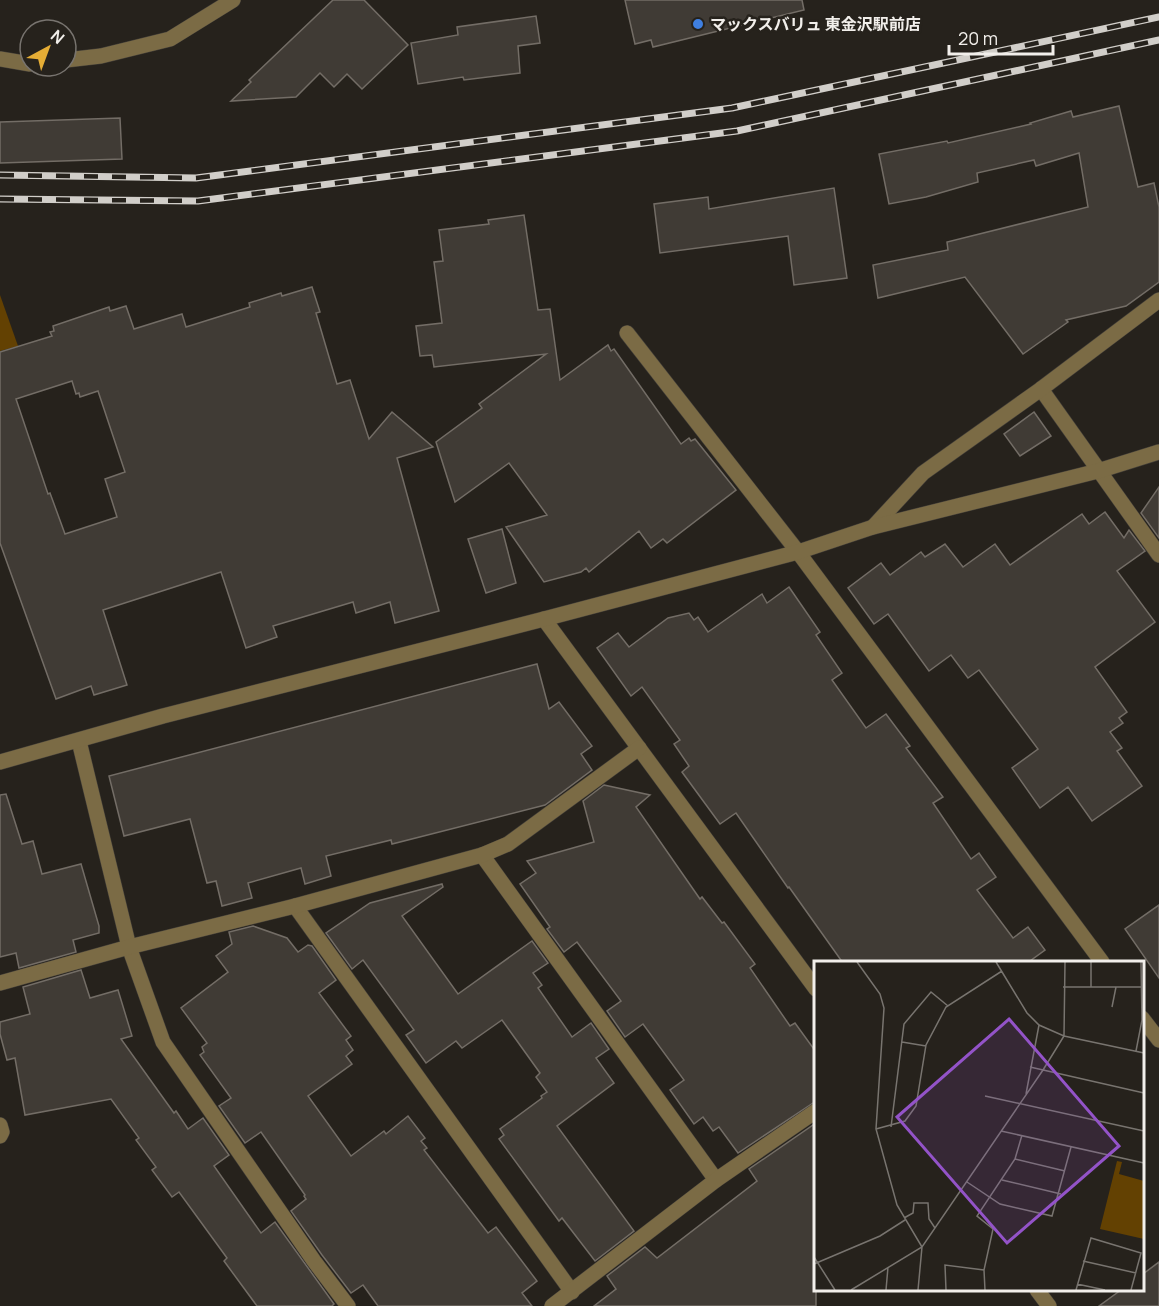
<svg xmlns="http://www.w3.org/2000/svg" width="1159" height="1306" font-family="Manrope,'Noto Sans JP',sans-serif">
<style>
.green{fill:#634102}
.building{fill:#403b35;stroke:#736d66;stroke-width:1.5;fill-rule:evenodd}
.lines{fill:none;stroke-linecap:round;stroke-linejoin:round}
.minor-casing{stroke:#433f39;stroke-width:16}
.minor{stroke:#7b6b45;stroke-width:15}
.rail-casing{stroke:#d1cec9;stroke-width:7}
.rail{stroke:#26221c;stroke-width:4.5;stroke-dasharray:14;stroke-linecap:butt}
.shop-dot{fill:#3f7fe0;stroke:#26221c;stroke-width:2}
.labels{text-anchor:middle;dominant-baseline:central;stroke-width:5;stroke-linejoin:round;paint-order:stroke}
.poi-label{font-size:16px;font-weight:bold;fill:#f2efeb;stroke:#26221c;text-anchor:start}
.inset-road{fill:none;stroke:#78746f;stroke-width:1.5}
.view{fill:#9353c8;fill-opacity:0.15;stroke:#9353c8;stroke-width:3}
.inset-edge{fill:none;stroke:#f2efeb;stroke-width:3}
</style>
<rect width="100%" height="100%" fill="#26221c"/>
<polygon class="green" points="0,295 18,346 0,351"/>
<g class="building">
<polygon points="333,0 364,0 408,45 362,89 347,74 334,87 320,73 296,97 231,101 251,82 249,80"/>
<polygon points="625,0 802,0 804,10 653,47 651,40 635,44"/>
<polygon points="536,16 540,43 518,46 520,73 464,80 463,77 418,84 411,43 458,35 457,27"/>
<polygon points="1119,106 1138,187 1154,183 1159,207 1159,282 1126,306 1066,320 1068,322 1023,354 965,277 878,298 873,265 948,250 947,242 1088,207 1079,153 1036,166 1034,160 977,173 978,182 926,197 889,204 879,154 947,141 948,143 1031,124 1030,123 1071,111 1073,117"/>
<polygon points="120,118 122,159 0,163 0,122"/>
<polygon points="834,188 847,278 794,285 788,236 660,253 654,204 708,197 709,209"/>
<polygon points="524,215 538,310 550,309 560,380 608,345 611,351 614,349 681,444 689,438 691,441 695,439 736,490 667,543 663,539 651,548 639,531 589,572 586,568 581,572 544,582 506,527 547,515 509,463 455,502 436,442 482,408 479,404 546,354 434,367 432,355 420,356 416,326 442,323 434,262 443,261 439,230 489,224 488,220"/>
<path d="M312,287L320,312L316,313L337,384L350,380L369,439L392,412L433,447L397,458L439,611L395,623L390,602L356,613L353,602L273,626L277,637L246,648L221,572L103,610L127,685L94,695L91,686L56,699L0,543V352L52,336L50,332L54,331L53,326L109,307L110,311L126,306L134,329L182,314L186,327L250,307L249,303L281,293L282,296ZM72,381L76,394L79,393L80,397L98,391L125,472L105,479L117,517L65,534L50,493L48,494L16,399Z"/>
<polygon points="1034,412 1051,436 1020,456 1004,434"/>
<polygon points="1159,487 1159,538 1141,513"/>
<polygon points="1105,512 1124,538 1129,530 1145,551 1117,571 1155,622 1095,667 1127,712 1119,718 1123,723 1110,732 1122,748 1117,751 1142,786 1092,821 1068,787 1040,808 1012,768 1038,749 979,670 968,678 951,655 929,671 888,614 874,624 848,588 881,563 890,575 921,552 925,557 945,544 963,567 995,544 1010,565 1082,514 1089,524"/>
<polygon points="502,529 516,583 486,593 468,539"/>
<polygon points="789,587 820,632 816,635 842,673 832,680 866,728 886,714 910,746 906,748 943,797 933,803 971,859 979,853 996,877 977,890 1013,938 1028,927 1045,950 1030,961 1031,963 843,963 789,887 788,888 736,813 720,824 682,772 689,766 674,744 680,740 642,687 631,696 597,648 618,633 629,647 668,618 689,613 694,620 698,617 708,632 762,594 767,603"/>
<polygon points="537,664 549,709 559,702 592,746 581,754 592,770 545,805 392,844 391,840 326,856 331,876 305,884 301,868 248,883 252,898 222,906 216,881 207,883 190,819 124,836 109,776"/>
<polygon points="604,785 650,795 636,807 700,899 702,897 722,923 724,922 755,964 750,968 790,1026 795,1023 816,1052 816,1101 738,1153 719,1127 713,1131 703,1117 694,1124 670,1090 684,1080 643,1024 625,1037 607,1011 621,1001 577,942 564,952 547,929 550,927 520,884 536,873 527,861 594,842 583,801"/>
<polygon points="6,794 22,844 33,841 42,874 81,864 99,926 99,933 73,940 76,952 19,968 16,953 0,957 0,795"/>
<polygon points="442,884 443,887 402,916 458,994 532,941 548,963 533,973 542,985 538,988 572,1037 591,1023 609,1049 596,1058 614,1083 557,1126 634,1231 595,1261 562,1218 559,1221 499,1139 504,1135 500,1129 542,1098 541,1096 547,1092 536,1077 540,1073 502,1020 462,1048 456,1041 426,1063 406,1035 414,1030 363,960 352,969 326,933 370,903"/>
<polygon points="1159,905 1159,978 1125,929"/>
<polygon points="253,926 287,938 298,952 308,945 312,946 336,980 319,993 351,1036 346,1040 353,1050 346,1056 352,1064 308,1096 351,1156 384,1131 386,1134 408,1116 425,1138 421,1141 427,1148 424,1150 488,1233 496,1227 537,1281 522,1293 532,1306 378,1306 363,1285 351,1293 322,1255 291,1211 306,1199 304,1196 305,1195 261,1132 245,1143 219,1106 231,1098 200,1055 204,1052 202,1047 207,1043 181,1008 228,972 216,956 232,944 229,932"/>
<polygon points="81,970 90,998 118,990 132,1036 121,1039 174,1113 176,1111 188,1129 203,1118 229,1155 214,1166 261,1233 275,1222 334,1304 332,1306 257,1306 224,1261 227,1258 179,1192 172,1197 152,1170 156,1167 136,1140 139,1138 111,1099 25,1115 15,1058 7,1060 0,1034 0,1022 30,1014 23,987"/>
<polygon points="816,1123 816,1306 594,1306 616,1289 607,1276 645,1247 657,1258 757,1181 749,1169"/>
<polygon points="1159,1262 1159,1306 1099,1306 1121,1290 1143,1290 1143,1274"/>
</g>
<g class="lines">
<g class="minor-casing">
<g id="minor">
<polyline points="0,59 30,64"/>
<polyline points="66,60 101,56 170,39 233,0"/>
<polyline points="627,333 798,552 1102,962"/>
<polyline points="1041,389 1159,555"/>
<polyline points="873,527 923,473 1041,389 1159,300"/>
<polyline points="544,619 816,989"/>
<polyline points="79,741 129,947 163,1042 314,1261 348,1306"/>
<polyline points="0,762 163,716 544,619 798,552 873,527 1098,471 1159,452"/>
<polyline points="482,855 716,1180"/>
<polyline points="295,906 572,1292"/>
<polyline points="0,983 129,947 295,906 482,855 508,844 639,748"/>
<polyline points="1142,1018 1159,1040"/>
<polyline points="0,1125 2,1132 0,1136"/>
<polyline points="1037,1290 1049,1306"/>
<polyline points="552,1306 716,1180 816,1111"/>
</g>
</g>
<use href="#minor" class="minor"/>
<g class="rail-casing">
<g id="rail">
<polyline points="0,175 196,178 732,108 1159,17"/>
<polyline points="0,199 198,201 737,131 1159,40"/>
</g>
</g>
<use href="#rail" class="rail"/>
</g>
<circle class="shop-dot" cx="698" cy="24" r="6"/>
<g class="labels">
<g class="poi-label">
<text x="710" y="24">マックスバリュ 東金沢駅前店</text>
</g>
</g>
<g transform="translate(814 961)">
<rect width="330" height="330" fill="#26221c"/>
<path d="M303,200L308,201L305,213L330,220V278L286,268Z" fill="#634102"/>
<path class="inset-road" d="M43,1L66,33L70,47L62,168L83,244L108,286L104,329M182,1L213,52L225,64L250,75L330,92M277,1V26M249,26H327M298,46L302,26M88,81L112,85M322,90L328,59L327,1M216,106L330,132M212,133L225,64M171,135L330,170M77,166L90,63L117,31L134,45M62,168L91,160L102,145L112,84L132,46L188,10M187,170L330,202M201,198L251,210M188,219L247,233M153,221L186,243L238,255L257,186M90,257L99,252L100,242H114L115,258L121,267M0,296L21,329M269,300L322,312M0,303L66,275L91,259M263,323L291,329M37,329L108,286L229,109L250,75L251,1M72,329L74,306M132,329L131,304L170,309M171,329L170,309L179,268L163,255L201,198L208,174M262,329L277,277L327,292L317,329"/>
<path class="view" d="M195,58L305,185L193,282L83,156Z"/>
<rect width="330" height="330" class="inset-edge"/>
</g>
<g transform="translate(48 48) rotate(41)"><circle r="28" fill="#26221c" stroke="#78746f" stroke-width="1.5"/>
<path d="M0-4.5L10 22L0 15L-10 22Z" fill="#e5ad35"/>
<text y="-9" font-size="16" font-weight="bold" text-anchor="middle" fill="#f2efeb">N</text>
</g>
<path d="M949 45v9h104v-9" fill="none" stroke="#f2efeb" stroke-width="3"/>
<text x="958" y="45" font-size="18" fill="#f2efeb" stroke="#26221c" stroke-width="4.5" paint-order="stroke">20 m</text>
</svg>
